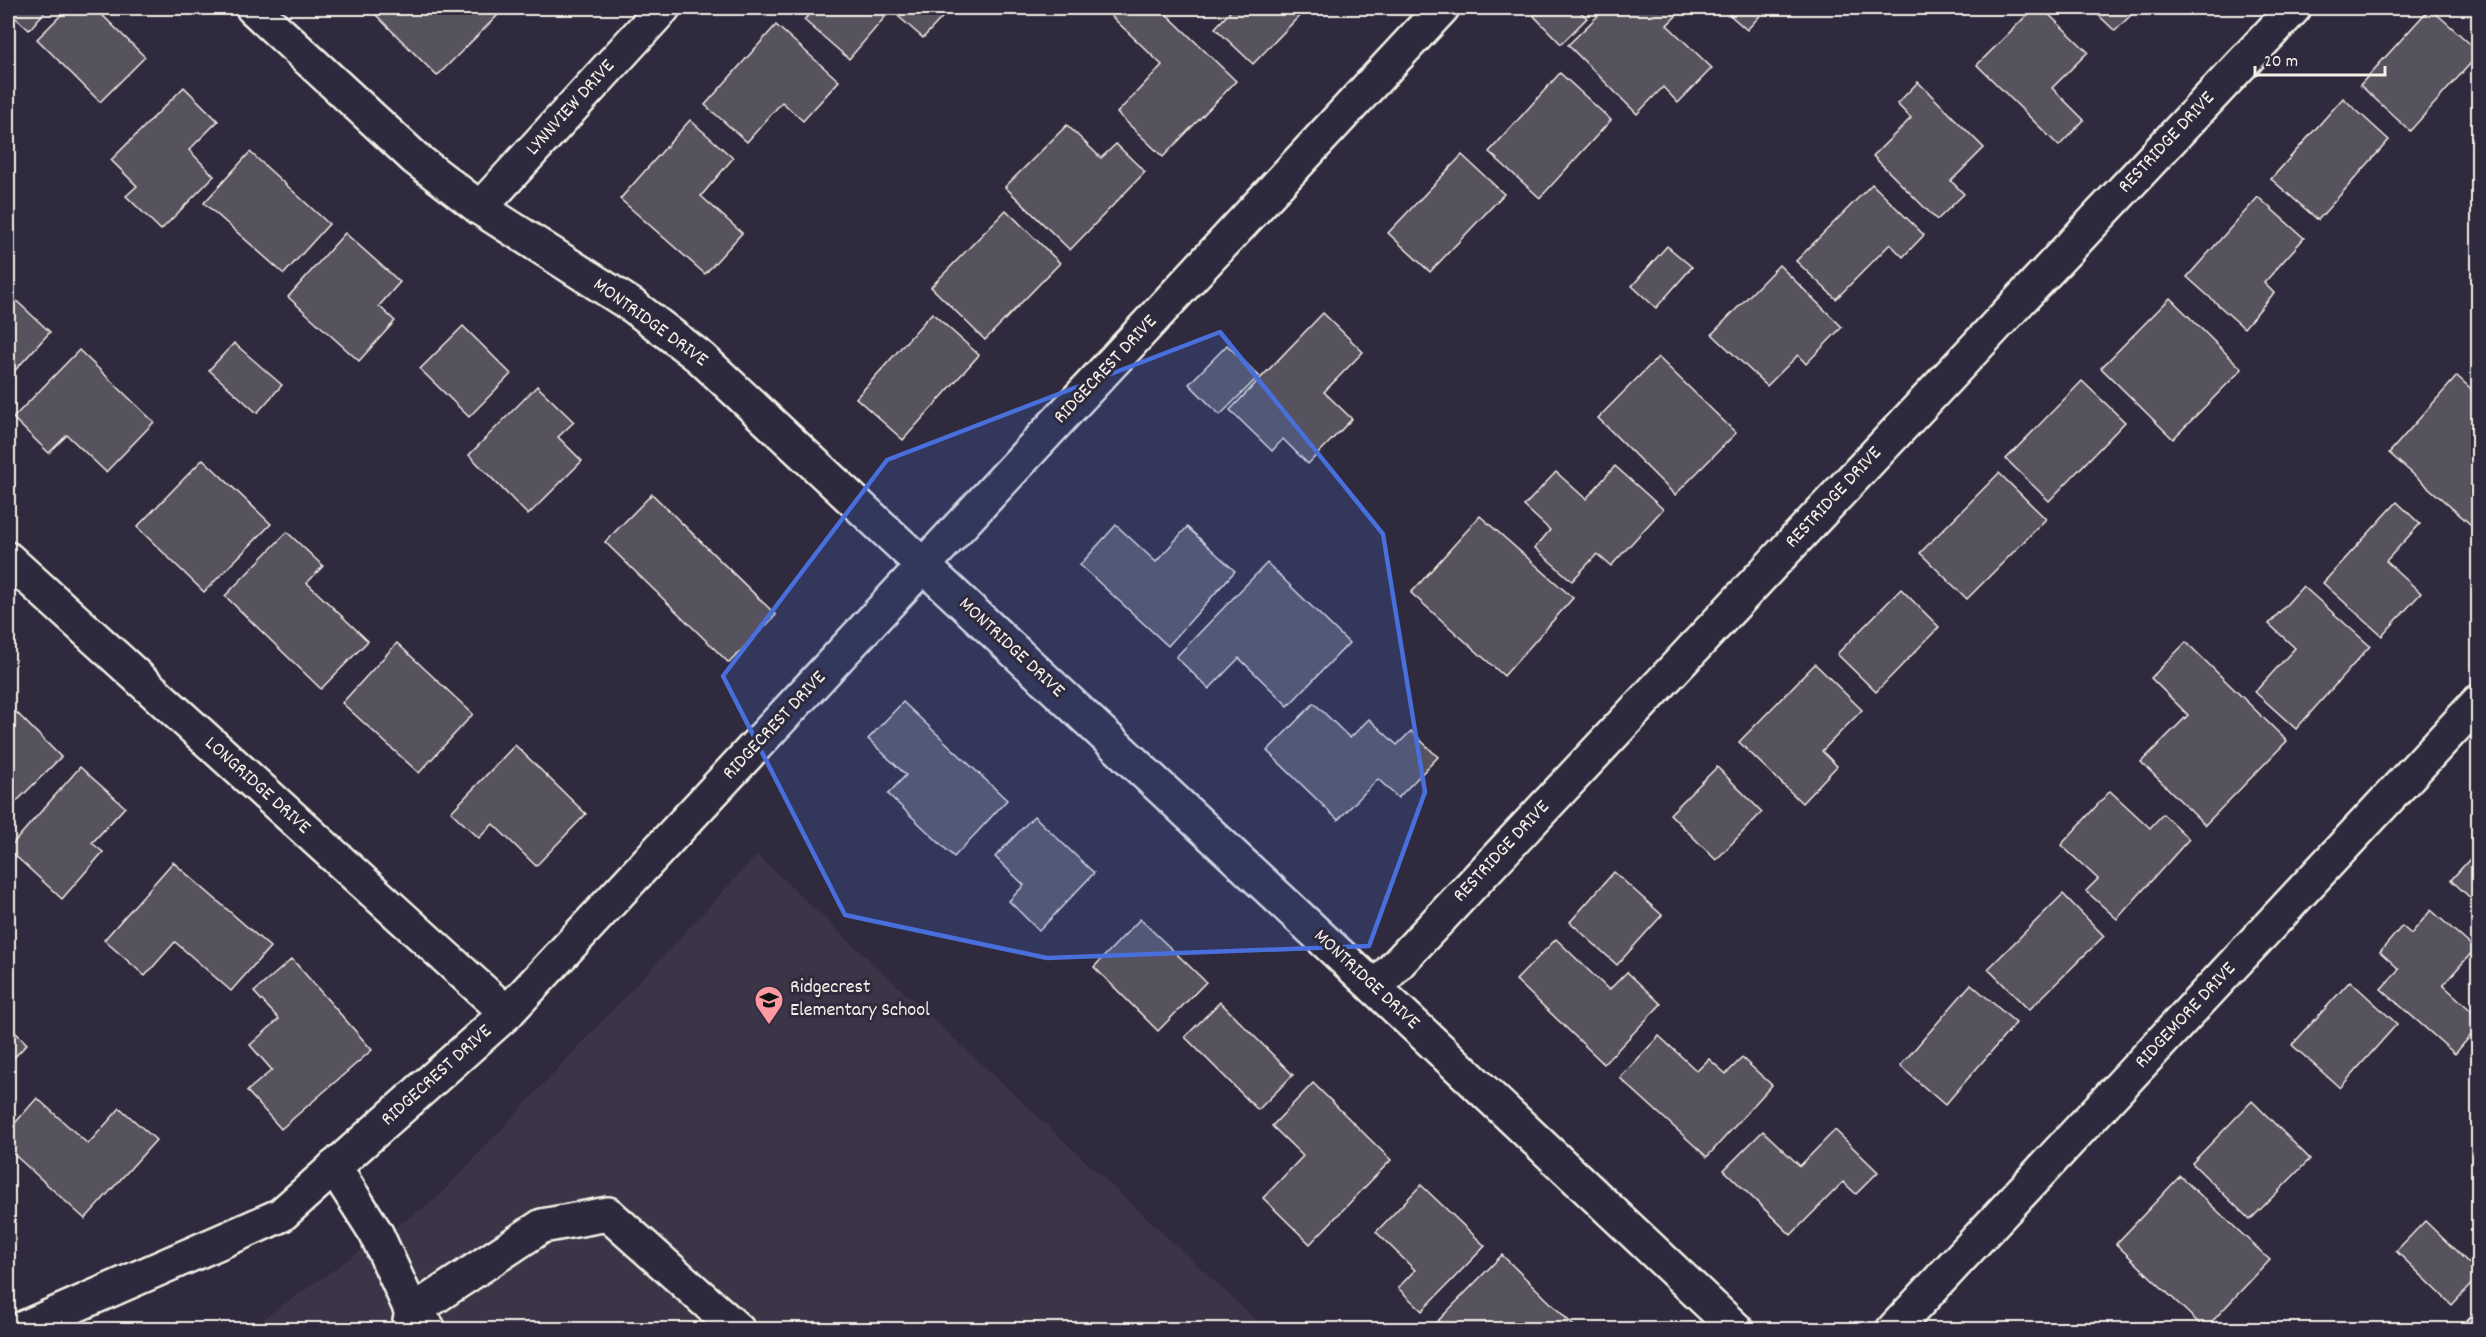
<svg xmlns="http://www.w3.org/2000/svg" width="2486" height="1337" font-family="Dekko,sans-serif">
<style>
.built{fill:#3b3647}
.building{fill:#56525f;stroke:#f4f1e8;stroke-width:1.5}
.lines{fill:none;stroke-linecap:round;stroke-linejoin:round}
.minor-casing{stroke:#f4f1e8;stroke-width:38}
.minor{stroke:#2f2a3d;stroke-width:33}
.marked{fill:#486fdb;fill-opacity:0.2;stroke:#486fdb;stroke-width:4.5;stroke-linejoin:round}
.labels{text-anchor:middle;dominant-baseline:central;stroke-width:6;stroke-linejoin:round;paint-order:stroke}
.street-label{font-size:20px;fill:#f4f1e8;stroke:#2f2a3d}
.poi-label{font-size:20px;fill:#f4f1e8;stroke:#2f2a3d;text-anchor:start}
</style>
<rect width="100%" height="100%" fill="#2f2a3d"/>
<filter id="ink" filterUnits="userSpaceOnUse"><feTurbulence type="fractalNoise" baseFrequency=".0167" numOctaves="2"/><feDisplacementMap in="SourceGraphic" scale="12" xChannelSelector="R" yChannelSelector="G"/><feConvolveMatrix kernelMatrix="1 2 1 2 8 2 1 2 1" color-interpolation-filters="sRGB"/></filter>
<g filter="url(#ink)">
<polygon class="built" points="757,855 1266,1329 247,1330 437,1198"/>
<g class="building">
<polygon points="8,8 48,8 29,30 8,11"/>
<polygon points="68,8 95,8 145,57 100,102 37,39"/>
<polygon points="369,8 505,8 437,76"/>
<polygon points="815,8 951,8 923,38 891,10 849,59 804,20"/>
<polygon points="1115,8 1160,8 1236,81 1163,157 1117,113 1162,65 1109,14"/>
<polygon points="1226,8 1307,8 1253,64 1215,28 1230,12"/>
<polygon points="1542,8 1576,8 1587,18 1561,44 1534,16"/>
<polygon points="1606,8 1684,8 1667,25 1712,68 1678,103 1663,87 1637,114 1568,45"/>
<polygon points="1722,8 1767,8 1747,30"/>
<polygon points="2034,8 2042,8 2088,52 2052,88 2084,120 2059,146 1977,65"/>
<polygon points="2091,8 2138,8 2115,31"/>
<polygon points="2430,8 2478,51 2478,55 2410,131 2360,85"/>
<polygon points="2467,8 2478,8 2478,18"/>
<polygon points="776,25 839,81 803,121 782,102 747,142 705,105"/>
<polygon points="1560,73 1611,120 1540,198 1489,152"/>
<polygon points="1918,82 1984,148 1951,181 1964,194 1937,220 1873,156 1911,118 1897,104"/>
<polygon points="184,87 218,121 189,150 214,176 161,230 126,196 137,186 111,160"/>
<polygon points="2343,98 2389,140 2318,220 2271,179"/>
<polygon points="690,120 733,158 701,196 742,233 705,274 620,199"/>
<polygon points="1067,125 1101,158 1116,144 1145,172 1070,250 1005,187"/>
<polygon points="250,152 329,224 284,274 204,203"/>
<polygon points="1462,155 1504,194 1430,272 1388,233"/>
<polygon points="1872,184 1924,235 1903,257 1890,244 1836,299 1796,261"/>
<polygon points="2258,197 2304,238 2264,283 2274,293 2244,328 2187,277"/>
<polygon points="1006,210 1060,263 985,340 931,287"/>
<polygon points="345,233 400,282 379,306 395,321 359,361 288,297"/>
<polygon points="1667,246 1692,267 1656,308 1632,286"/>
<polygon points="1779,265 1842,327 1806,364 1798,355 1767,386 1712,334"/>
<polygon points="8,293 50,332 8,378"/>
<polygon points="2170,298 2242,369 2173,439 2101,368"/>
<polygon points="932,313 979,355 903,440 856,398"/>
<polygon points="1323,313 1363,352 1324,392 1352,419 1308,464 1283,439 1272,451 1230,410"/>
<polygon points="463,326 511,374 469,417 420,369"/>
<polygon points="234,343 282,385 257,413 209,370"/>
<polygon points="1227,345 1259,376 1220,415 1189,384"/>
<polygon points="79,350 154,422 106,472 67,435 49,453 13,418"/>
<polygon points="1658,357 1736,433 1675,495 1598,418"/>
<polygon points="2457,376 2478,395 2477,530 2389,453"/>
<polygon points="2082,381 2125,422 2049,501 2006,459"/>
<polygon points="537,386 574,422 558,437 582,461 528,515 469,455"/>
<polygon points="203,459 271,524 204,592 137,527"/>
<polygon points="1615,466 1663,509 1611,566 1597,554 1572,581 1535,548 1550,530 1524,506 1556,472 1586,499"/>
<polygon points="1999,473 2046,519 1967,599 1920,553"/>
<polygon points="652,494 776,615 729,663 605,542"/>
<polygon points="2397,502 2420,524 2386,561 2421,593 2382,636 2323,583"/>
<polygon points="1480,516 1573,598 1504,676 1411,593"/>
<polygon points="1116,525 1156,562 1187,527 1235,571 1168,646 1080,565"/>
<polygon points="287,532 323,566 307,583 368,641 321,689 225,596"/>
<polygon points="1267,563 1349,643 1288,706 1239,658 1209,689 1176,657"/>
<polygon points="2303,586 2370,646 2296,729 2255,692 2295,648 2269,624"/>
<polygon points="1901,589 1939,627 1876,692 1837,654"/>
<polygon points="2186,642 2287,741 2205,825 2141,762 2188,715 2151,678"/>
<polygon points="397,643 473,714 419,773 342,703"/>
<polygon points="1815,664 1862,710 1822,751 1837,766 1802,803 1739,742"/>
<polygon points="903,702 1007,800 954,857 888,794 906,775 868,739"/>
<polygon points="1314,703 1350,738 1369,719 1397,745 1411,731 1438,757 1398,798 1378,779 1338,820 1267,751"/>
<polygon points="8,704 61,757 15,803 8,796"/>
<polygon points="515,745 586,814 536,866 493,824 479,838 451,812"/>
<polygon points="80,767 125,807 92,843 103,852 62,899 8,849"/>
<polygon points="1717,767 1762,812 1716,860 1670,814"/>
<polygon points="2110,791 2150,828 2163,814 2189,839 2117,919 2086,891 2098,879 2061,845"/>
<polygon points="1034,816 1094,873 1039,931 1009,901 1024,885 995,857"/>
<polygon points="2478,850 2478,905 2451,880"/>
<polygon points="173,862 270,947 231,991 175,942 145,976 104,940"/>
<polygon points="1614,872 1662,915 1617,965 1570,922"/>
<polygon points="2063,894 2104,936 2029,1010 1988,969"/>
<polygon points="2431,910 2475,949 2443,985 2478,1017 2478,1027 2455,1054 2381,989 2399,969 2380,952 2402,926 2411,934"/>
<polygon points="1140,919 1206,982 1158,1031 1094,967"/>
<polygon points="1556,939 1609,990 1627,972 1661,1004 1604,1064 1516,980"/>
<polygon points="292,959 372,1050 281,1129 247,1091 272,1070 250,1045 279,1019 254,992"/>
<polygon points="2350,981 2397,1024 2340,1088 2292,1045"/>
<polygon points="1971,984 2016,1023 1945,1105 1900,1066"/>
<polygon points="1220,1002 1293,1075 1258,1110 1185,1037"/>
<polygon points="8,1025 27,1044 8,1064"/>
<polygon points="1659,1036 1697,1071 1709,1059 1726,1074 1742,1058 1772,1085 1707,1157 1620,1078"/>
<polygon points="1313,1083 1391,1160 1310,1244 1263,1198 1303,1156 1272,1126"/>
<polygon points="37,1098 88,1144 120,1108 156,1140 85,1219 8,1149 8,1131"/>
<polygon points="2252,1101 2310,1159 2250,1220 2192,1163"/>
<polygon points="1835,1130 1878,1172 1856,1194 1843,1182 1791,1235 1724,1170 1763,1131 1800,1166"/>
<polygon points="2180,1176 2270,1260 2205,1329 2116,1244"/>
<polygon points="1421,1185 1485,1246 1422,1311 1398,1288 1415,1270 1376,1232"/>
<polygon points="2425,1221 2478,1272 2478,1277 2452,1305 2396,1251"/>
<polygon points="1502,1255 1578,1330 1429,1330"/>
<polygon points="2478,1308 2478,1330 2458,1330"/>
</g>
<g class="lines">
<g class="minor-casing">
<g id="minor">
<polyline points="253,8 416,159 480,208 633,306 701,358 1375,988 1737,1330"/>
<polyline points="480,208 663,8"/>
<polyline points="8,559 507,1013"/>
<polyline points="1375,988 2294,8"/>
<polyline points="334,1167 376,1233 412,1312 428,1328"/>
<polyline points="19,1330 281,1215 507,1013 1442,8"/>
<polyline points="408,1330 412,1312 542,1226 608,1214 738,1330"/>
<polyline points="1893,1330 2478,702"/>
</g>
</g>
<use href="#minor" class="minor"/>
</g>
</g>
<path class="marked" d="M1220,332L1383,534L1425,792L1369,946L1047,958L845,915L723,676L887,460Z"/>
<defs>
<g id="school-pin" transform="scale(1.5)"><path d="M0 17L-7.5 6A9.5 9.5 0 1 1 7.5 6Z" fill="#ff9aa2" stroke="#2f2a3d"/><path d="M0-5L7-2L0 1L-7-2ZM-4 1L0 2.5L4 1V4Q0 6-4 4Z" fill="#111"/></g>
</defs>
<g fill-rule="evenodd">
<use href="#school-pin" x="769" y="1000"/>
</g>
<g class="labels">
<g class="street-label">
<text transform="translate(571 108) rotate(-48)">LYNNVIEW DRIVE</text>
<text transform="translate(2167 143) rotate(-47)">RESTRIDGE DRIVE</text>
<text transform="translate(650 323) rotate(36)">MONTRIDGE DRIVE</text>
<text transform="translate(1106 370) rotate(-47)">RIDGECREST DRIVE</text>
<text transform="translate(1834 498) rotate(-47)">RESTRIDGE DRIVE</text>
<text transform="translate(1011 648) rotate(43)">MONTRIDGE DRIVE</text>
<text transform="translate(775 726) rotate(-47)">RIDGECREST DRIVE</text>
<text transform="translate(257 786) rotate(42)">LONGRIDGE DRIVE</text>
<text transform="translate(1502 852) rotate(-47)">RESTRIDGE DRIVE</text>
<text transform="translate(1366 980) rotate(43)">MONTRIDGE DRIVE</text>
<text transform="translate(2186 1016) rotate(-47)">RIDGEMORE DRIVE</text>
<text transform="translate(437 1076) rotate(-42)">RIDGECREST DRIVE</text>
</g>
<g class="poi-label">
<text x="790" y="988">Ridgecrest<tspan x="790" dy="23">Elementary School</tspan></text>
</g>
</g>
<rect width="2486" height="1337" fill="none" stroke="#2f2a3d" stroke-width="30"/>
<rect x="15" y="15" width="2456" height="1307" fill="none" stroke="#f4f1e8" stroke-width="2" filter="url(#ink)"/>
<path d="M2255 66v9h130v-9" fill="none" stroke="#f4f1e8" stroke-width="3"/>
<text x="2264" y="66" font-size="18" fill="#f4f1e8" stroke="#2f2a3d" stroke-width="4.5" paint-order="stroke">20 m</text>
</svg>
